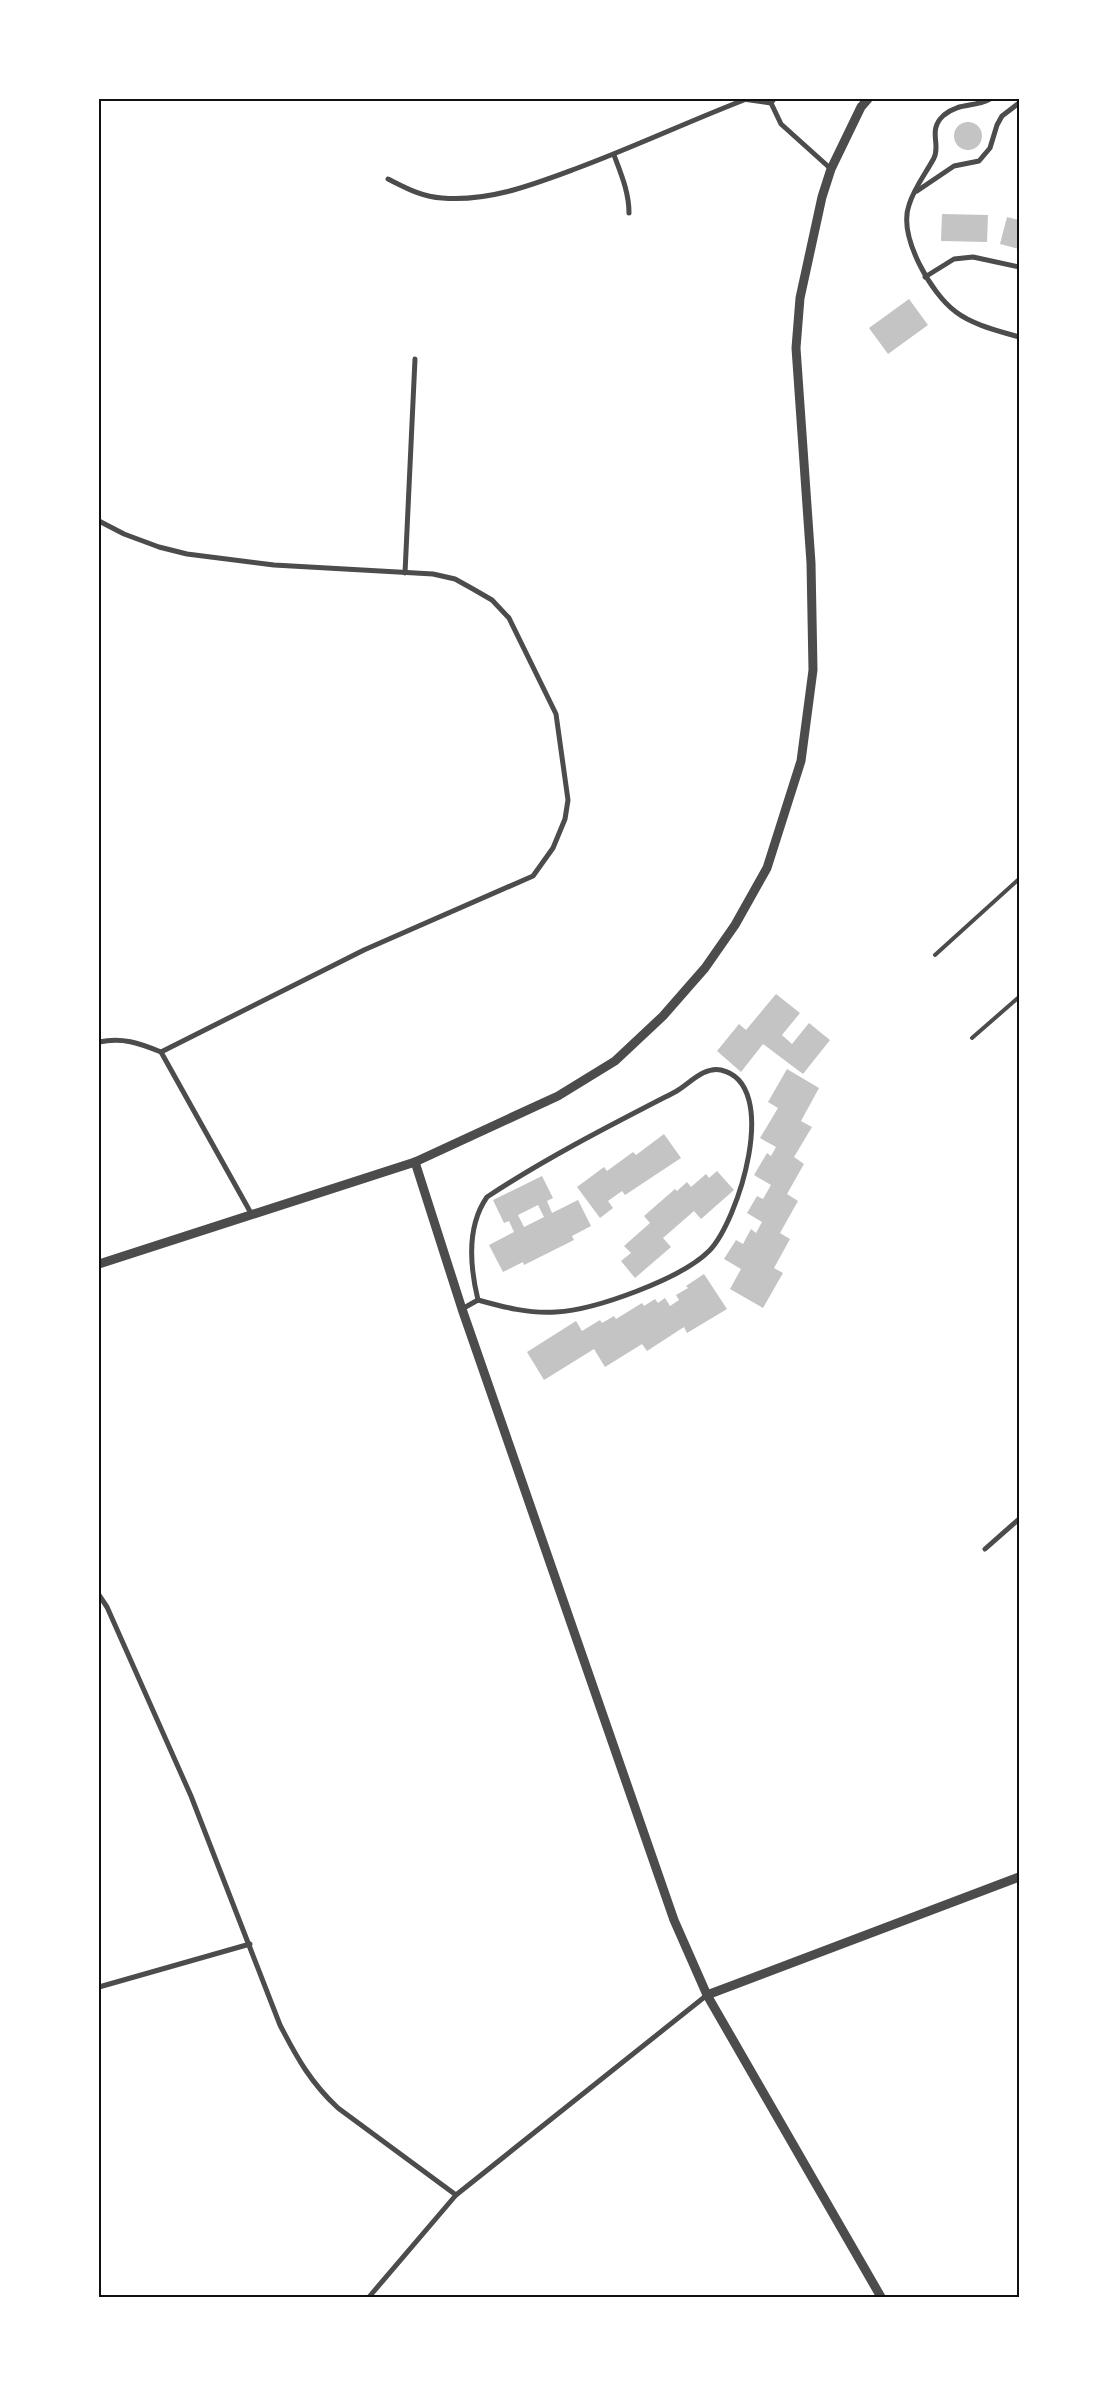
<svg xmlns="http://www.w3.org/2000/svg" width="1118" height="2396" font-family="Rubik,sans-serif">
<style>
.building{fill:#c4c4c4;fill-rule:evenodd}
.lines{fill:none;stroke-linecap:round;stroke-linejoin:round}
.service{stroke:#4c4c4c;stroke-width:4}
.minor{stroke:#4c4c4c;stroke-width:5}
.tertiary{stroke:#4c4c4c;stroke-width:9}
.neatline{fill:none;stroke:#111;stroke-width:2}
</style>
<rect width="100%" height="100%" fill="#fff"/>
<g class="building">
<circle cx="968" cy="136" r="14"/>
<polygon points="942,214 988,215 987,242 941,241"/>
<polygon points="1007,217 1019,220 1019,249 1000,244"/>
<polygon points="909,299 928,325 888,354 869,328"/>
<polygon points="776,994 800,1013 782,1035 792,1044 809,1023 830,1040 803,1074 763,1044 741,1072 717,1051 739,1024 746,1030"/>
<polygon points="787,1069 819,1088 801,1121 812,1127 794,1157 804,1164 787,1194 798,1201 780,1233 790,1239 774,1268 783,1273 763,1308 730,1289 741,1269 724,1259 736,1240 743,1244 751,1229 756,1233 762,1222 747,1213 757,1196 763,1199 771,1185 754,1175 767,1153 771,1156 776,1147 760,1138 778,1108 768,1102"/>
<polygon points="664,1134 681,1158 625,1195 622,1191 608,1201 613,1208 600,1218 577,1187 604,1167 607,1171 633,1152 636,1155"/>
<polygon points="717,1171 734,1190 701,1219 694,1211 663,1238 671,1247 635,1278 621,1261 631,1253 624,1246 650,1223 644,1216 675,1189 677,1191 687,1182 691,1187 706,1174 709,1178"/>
<path d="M542,1176L553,1198L547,1201L552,1213L578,1200L591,1226L572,1236L574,1240L524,1265L523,1262L503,1272L489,1245L514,1232L509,1221L504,1223L493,1200ZM538,1205L544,1217L524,1227L518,1215Z"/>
<polygon points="704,1274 727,1309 687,1333 684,1327 647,1351 642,1344 605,1367 594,1349 544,1380 527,1352 576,1321 582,1331 600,1320 602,1323 614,1316 616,1319 642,1303 644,1306 655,1299 658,1303 665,1298 670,1306 679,1300 676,1295 688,1288 686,1286"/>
</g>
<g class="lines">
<g class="service">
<polyline points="935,955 1019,879"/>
<polyline points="972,1038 1019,997"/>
</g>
<g class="minor">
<polyline points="743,99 771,103"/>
<polyline points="774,99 771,103 781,124 831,169"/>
<path d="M990,99C973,108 960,102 944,115C927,130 941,144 934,158C926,173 914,188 909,205C898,236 931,294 956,312C973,325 999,331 1019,337"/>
<path d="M614,155C621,174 629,192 629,213"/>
<path d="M388,179C406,188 422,197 442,198C488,202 532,185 575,169C632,148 687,122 744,100"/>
<polyline points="917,191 954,166 979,161 990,148 997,125 1002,116 1019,103"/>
<polyline points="925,277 954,259 973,257 1019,267"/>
<polyline points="99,521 124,534 159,547 187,554 274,565 433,574 455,579 473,589 492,600 509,618 556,714 568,800 565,819 553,848 533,876 364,950 161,1052"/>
<polyline points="405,573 415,359"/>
<path d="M99,1042C122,1037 139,1043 161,1052L252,1215"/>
<path d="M462,1309L478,1300C503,1307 530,1314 556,1312C595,1310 681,1279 709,1251C738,1222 782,1084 721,1070C704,1066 688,1085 675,1092C611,1125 546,1158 487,1197C466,1227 470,1267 478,1300"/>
<polyline points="985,1549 1019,1519"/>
<path d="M99,1595L107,1607L191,1796L280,2025C297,2058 311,2083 338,2108L456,2195"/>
<polyline points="99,1987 250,1944"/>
<polyline points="369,2297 456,2195 707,1995"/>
</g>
<g class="tertiary">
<polyline points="415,1162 462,1309 674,1920 707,1995 881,2297"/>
<polyline points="99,1264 415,1162 558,1096 615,1061 663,1016 705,968 735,925 767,868 801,761 813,670 811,563 796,348 800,298 822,197 831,169 861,107 868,99"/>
<polyline points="707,1995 1019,1877"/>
</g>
</g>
<rect width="1118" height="2396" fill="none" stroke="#ffffff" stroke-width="200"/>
<rect x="100" y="100" width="918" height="2196" class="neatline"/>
</svg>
